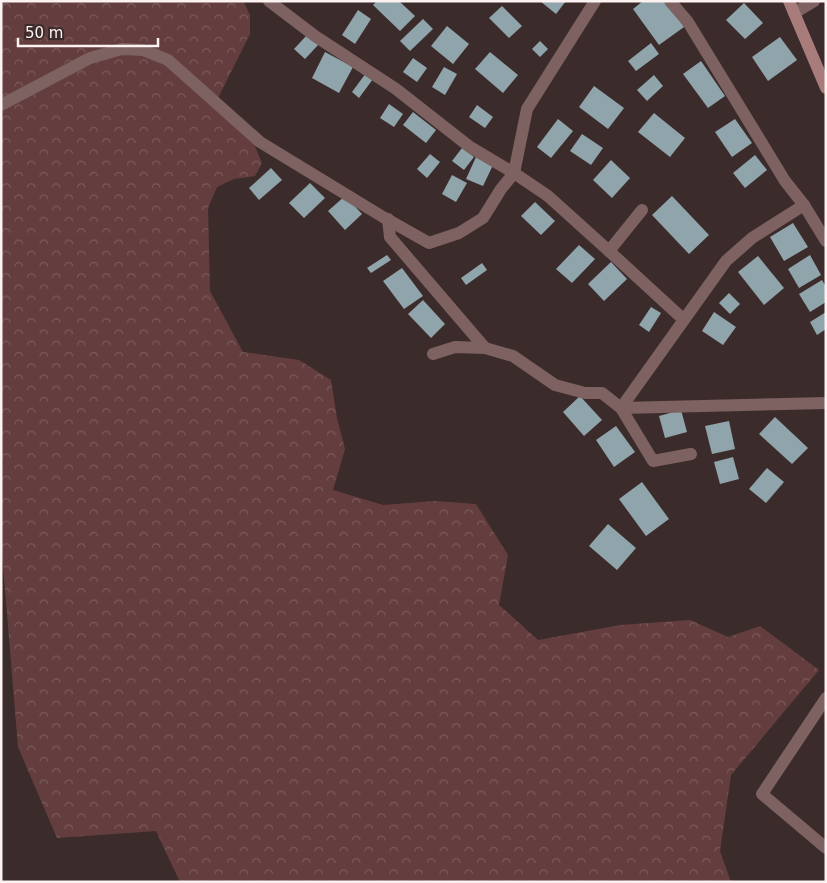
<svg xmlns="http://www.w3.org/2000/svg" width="827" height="883" font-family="'DejaVu Sans',sans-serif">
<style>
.forest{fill:url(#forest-crowns)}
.building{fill:#90a5ab}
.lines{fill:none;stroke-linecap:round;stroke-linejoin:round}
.street{stroke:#7e6161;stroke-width:12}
.secondary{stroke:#a97c7c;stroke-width:12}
</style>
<defs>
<pattern id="forest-crowns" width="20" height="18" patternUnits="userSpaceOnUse" patternTransform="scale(1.25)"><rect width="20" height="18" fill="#643e3e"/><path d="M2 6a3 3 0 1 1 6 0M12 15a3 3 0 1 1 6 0" fill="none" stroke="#7b5a5a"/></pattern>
</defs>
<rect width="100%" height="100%" fill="#3c2b2b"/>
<polygon class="forest" points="1,1 244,2 250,15 250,34 218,98 254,144 262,163 255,176 234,179 217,187 208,208 210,291 243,352 299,360 331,380 337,418 345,449 333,490 383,505 435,501 476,504 508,555 499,605 538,640 620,625 690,620 728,637 760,626 819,670 731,775 720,851 731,882 180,882 156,831 57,838 18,747 1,541"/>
<g class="building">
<polygon points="377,1 399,1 415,16 400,31 373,5"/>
<polygon points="540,1 566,1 556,14"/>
<polygon points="643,1 666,1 684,27 659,45 633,9"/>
<polygon points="744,3 763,23 745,39 726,20"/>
<polygon points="502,6 522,26 509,38 489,18"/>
<polygon points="358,10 371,19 355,44 342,35"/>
<polygon points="423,19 433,29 410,51 400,41"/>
<polygon points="447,26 469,44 453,64 431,46"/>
<polygon points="308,34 319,44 305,59 294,49"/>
<polygon points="780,37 797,60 768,81 752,57"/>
<polygon points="540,41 548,49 540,57 532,49"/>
<polygon points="651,43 659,54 636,71 628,61"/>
<polygon points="325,52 353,67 339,93 312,78"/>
<polygon points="490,52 518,75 503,93 475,69"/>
<polygon points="413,58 427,68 417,82 403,72"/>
<polygon points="701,61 725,96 708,108 683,74"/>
<polygon points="444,67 457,74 445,95 432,87"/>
<polygon points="366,73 373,79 359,98 352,92"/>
<polygon points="654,75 663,86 647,101 637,90"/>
<polygon points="594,86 624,108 608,129 579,107"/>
<polygon points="389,104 403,114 394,127 380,118"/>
<polygon points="477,105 493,117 485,128 469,117"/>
<polygon points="413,112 436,130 426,143 403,125"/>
<polygon points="654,113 685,138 670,157 638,132"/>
<polygon points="558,119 573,131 551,158 537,147"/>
<polygon points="735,119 752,143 732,157 715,132"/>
<polygon points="582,134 603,148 591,165 570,151"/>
<polygon points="462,148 474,157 464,170 452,161"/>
<polygon points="430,154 440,162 427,178 417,169"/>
<polygon points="755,155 767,170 745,188 733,173"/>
<polygon points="476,157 493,165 483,186 466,179"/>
<polygon points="611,160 630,178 612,198 593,180"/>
<polygon points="271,168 282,180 259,200 249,188"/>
<polygon points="452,175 467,183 456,202 442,194"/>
<polygon points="310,183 325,198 304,218 289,203"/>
<polygon points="345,196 362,214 345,230 328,211"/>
<polygon points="672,196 709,235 689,254 652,215"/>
<polygon points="535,202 555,221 541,235 521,216"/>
<polygon points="793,223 808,247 784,261 770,237"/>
<polygon points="579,245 595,259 572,283 556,269"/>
<polygon points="387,255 391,260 371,273 367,268"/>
<polygon points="810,255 821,275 799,288 788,269"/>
<polygon points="758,256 784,288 764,305 738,272"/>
<polygon points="611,262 627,279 604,301 588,284"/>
<polygon points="482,263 487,270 466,285 461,278"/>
<polygon points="402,268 423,296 404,309 383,281"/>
<polygon points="822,280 826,287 826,302 810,312 799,294"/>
<polygon points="729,293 740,304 730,314 719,303"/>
<polygon points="423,300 445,324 431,338 408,314"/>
<polygon points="651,307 661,313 649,332 639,325"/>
<polygon points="714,312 736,327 723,345 702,331"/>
<polygon points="826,312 826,329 817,335 810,322"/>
<polygon points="580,396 602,420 584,436 563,412"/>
<polygon points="681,410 687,432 665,438 659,416"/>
<polygon points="775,417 808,448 792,464 759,434"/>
<polygon points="729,421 735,449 712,454 705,426"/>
<polygon points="616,426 635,452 614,467 596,440"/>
<polygon points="733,457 739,479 720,484 714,462"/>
<polygon points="767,468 784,482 766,503 749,489"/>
<polygon points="642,482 669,519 646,536 619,499"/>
<polygon points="608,524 636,548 617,570 589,546"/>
</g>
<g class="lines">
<g class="street">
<polyline points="269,1 315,36 396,89 470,147 514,173 548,196 609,251 642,210"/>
<polyline points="670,1 688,22 785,181 804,205 826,241"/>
<polyline points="794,13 814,1"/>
<polyline points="1,105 90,58 122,49 143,50 168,60 260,142 383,217 429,243 459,233 483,218 501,189 514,173 527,109 595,1"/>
<polyline points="388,219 390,237 485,348"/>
<polyline points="609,251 683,319"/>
<polyline points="433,354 455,347 485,348 513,356 555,385 585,393 602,393 621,408 653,461 691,454"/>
<polyline points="621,408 726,261 752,238 804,205"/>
<polyline points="621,408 826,403"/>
<polyline points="826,698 762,794 826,848"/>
</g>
<polyline class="secondary" points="789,1 826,88"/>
</g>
<rect width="827" height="883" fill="none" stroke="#fdf2f2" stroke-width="5"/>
<path d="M18 38v8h140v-8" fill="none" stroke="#fdf2f2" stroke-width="2.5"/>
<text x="25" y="38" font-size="15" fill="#fdf2f2" stroke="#3c2b2b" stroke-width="4" paint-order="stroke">50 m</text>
</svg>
